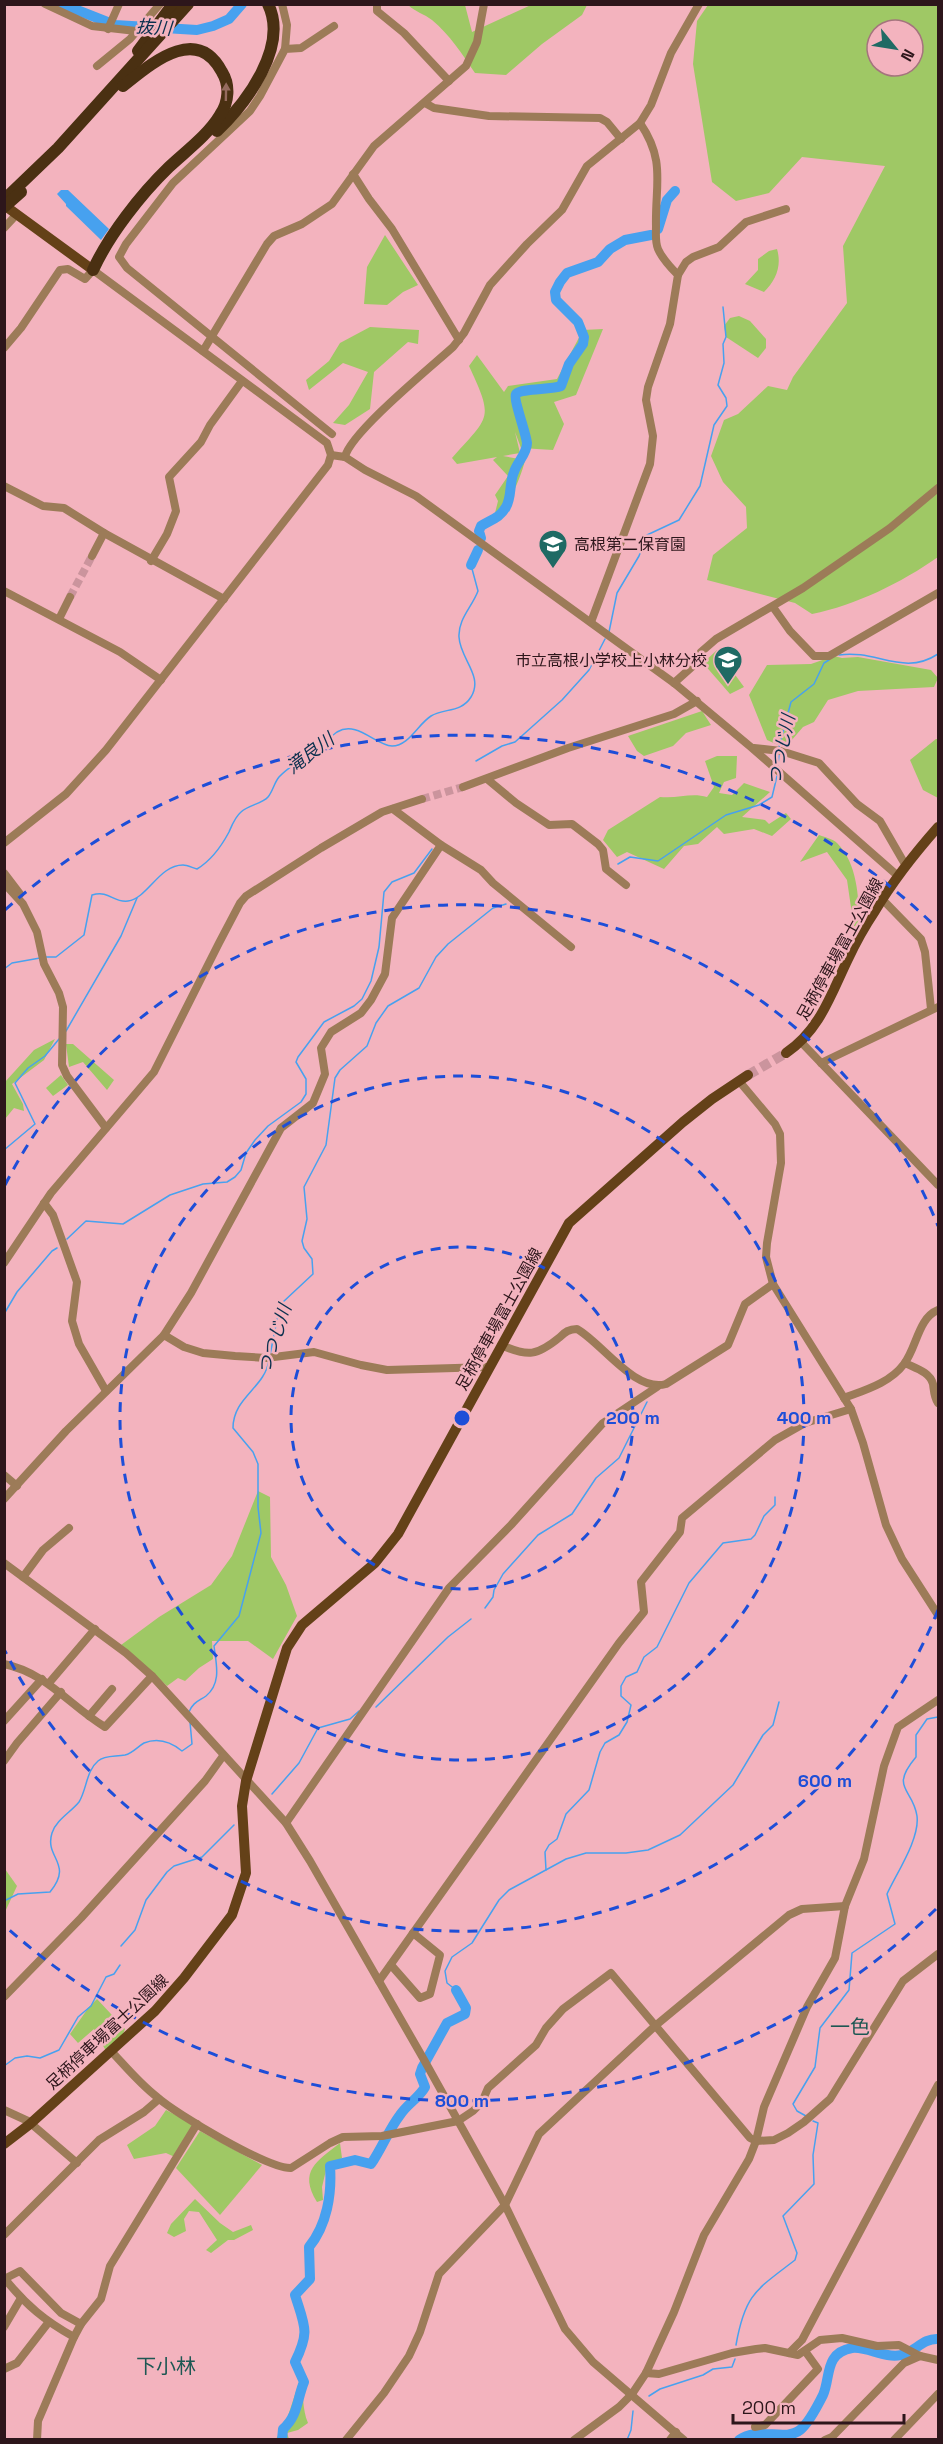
<svg xmlns="http://www.w3.org/2000/svg" width="943" height="2444" font-family="'Space Grotesk','Noto Sans JP',sans-serif">
<style>
.green{fill:#9fc865;fill-rule:evenodd}
.water{fill:#47a1ef}
.lines{fill:none;stroke-linecap:round;stroke-linejoin:round}
.stream{stroke:#47a1ef;stroke-width:1.5}
.river{stroke:#47a1ef;stroke-width:10}
.minor-tunnel{stroke:#cb949d;stroke-width:8;stroke-dasharray:8 4;stroke-linecap:butt}
.major-tunnel{stroke:#cb949d;stroke-width:10;stroke-dasharray:10 5;stroke-linecap:butt}
.minor{stroke:#9c7b58;stroke-width:8}
.major{stroke:#644118;stroke-width:10}
.highway{stroke:#4a3012;stroke-width:12}
.highway-bridge{stroke:#4a3012;stroke-width:12}
.oneway{fill:#966b5f}
.ring{fill:none;stroke:#1d4ed8;stroke-width:3;stroke-dasharray:10 8}
.labels{text-anchor:middle;dominant-baseline:central;stroke-width:5;stroke-linejoin:round;paint-order:stroke}
.poi-label{font-size:16px;fill:#2d161b;stroke:#f3b3be;text-anchor:start}
.street-label{font-size:16px;fill:#2d161b;stroke:#f3b3be}
.water-label{font-size:18px;font-style:italic;fill:#0a304e;stroke:#f3b3be}
.quarter-label{font-size:20px;fill:#1d5753;stroke:#f3b3be}
.centre{fill:#1d4ed8;stroke:#f3b3be;stroke-width:3}
.ring-label{font-size:18px;text-anchor:middle;font-weight:bold;fill:#1d4ed8;stroke:#f3b3be;stroke-width:5;stroke-linejoin:round;paint-order:stroke}
</style>
<rect width="100%" height="100%" fill="#f3b3be"/>
<g class="green">
<path d="M408,5H465L472,32L531,5H587L582,15L542,44L506,75L475,73C462,54 450,35 432,20C424,14 416,12 408,5Z"/>
<path d="M708,5H938V557C901,583 856,605 812,614L795,603L707,580L713,555L747,528L746,507L723,482L711,456L724,420L738,414L768,386L787,390L793,377L847,303L843,246L885,166L802,157L769,193L736,201L712,182L693,64L697,21ZM877,30H913V66H877Z"/>
<polygon points="385,235 418,285 403,292 387,305 364,304 367,267"/>
<path d="M777,249C782,266 776,280 764,292L745,284L758,270V259L769,251Z"/>
<polygon points="739,316 750,321 766,339 766,348 758,358 726,337 724,326 730,318"/>
<polygon points="370,327 419,330 418,344 408,342 374,372 370,409 345,425 333,423 349,405 368,372 343,363 309,390 306,380 329,361 340,343"/>
<path d="M603,329L576,395L554,402L564,424L553,450L521,448L515,432L520,453L503,456L525,460C522,474 509,509 495,513L498,501L495,495L508,476L493,460L497,457L457,464L452,458C490,415 494,420 469,366L477,355L504,392L508,386L557,379L583,330Z"/>
<polygon points="717,650 744,687 730,694 703,663"/>
<polygon points="834,656 842,658 858,657 931,670 938,678 934,687 858,691 828,700 814,722 803,727 785,748 767,740 749,695 767,665 811,664"/>
<polygon points="702,711 711,725 686,733 673,746 644,756 637,751 628,736"/>
<polygon points="936,739 938,739 938,798 923,790 910,760"/>
<path d="M717,756H737L736,778L724,782L719,793L732,795L744,783L770,792L742,817L765,820L769,824L786,813L791,819L772,836L754,829L724,834L717,827L698,844L684,846L664,869L627,852L617,857L603,840L608,830L660,797C678,799 691,792 707,797L714,787L705,761Z"/>
<path d="M819,835C824,837 833,839 837,843C858,864 858,897 860,924L854,928L847,880L827,852L800,862Z"/>
<polygon points="55,1039 44,1060 12,1084 23,1104 24,1111 14,1108 5,1119 5,1082 34,1050"/>
<polygon points="66,1044 73,1044 114,1080 107,1090 83,1062 69,1067"/>
<polygon points="61,1075 68,1085 53,1096 46,1088"/>
<polygon points="258,1491 270,1497 271,1557 286,1585 297,1616 273,1659 248,1641 212,1641 213,1659 199,1668 185,1681 178,1678 167,1686 121,1645 159,1617 211,1585 232,1556"/>
<polygon points="5,1869 17,1886 5,1912"/>
<polygon points="97,1999 125,2029 122,2037 106,2051 94,2029 78,2043 70,2034 89,2007"/>
<polygon points="166,2110 195,2125 177,2158 166,2153 134,2159 127,2145 155,2126"/>
<polygon points="200,2131 262,2165 220,2215 176,2168"/>
<path d="M340,2143L342,2158L327,2166L322,2187L323,2200L317,2202C298,2171 317,2161 340,2143Z"/>
<polygon points="195,2199 220,2223 233,2232 251,2225 253,2230 234,2240 228,2240 211,2253 206,2250 217,2240 199,2212 189,2211 184,2219 186,2231 174,2237 167,2233 171,2224"/>
<path d="M300,2379C304,2394 302,2409 308,2423L298,2430L287,2433L289,2439H276L286,2422Z"/>
</g>
<polygon class="water" points="61,190 68,190 109,229 101,240 66,206 66,204 57,194"/>
<g class="lines">
<g class="stream">
<polyline points="609,632 617,593 639,556 647,535 679,520 700,486 714,425 727,406 726,398 718,385 724,363 723,344 726,337 723,307"/>
<path d="M839,655C876,649 903,677 938,654"/>
<polyline points="779,747 791,702 814,684 824,663 829,660"/>
<polyline points="476,761 502,746 515,742 562,700 589,670 605,639"/>
<polyline points="778,765 779,755"/>
<polyline points="618,864 630,857 658,861 726,815 759,805 772,797 777,776"/>
<path d="M45,957H56L84,935L92,895C110,890 113,903 128,901C148,898 159,865 183,865C187,865 193,868 197,869C212,860 221,847 229,832C232,825 235,817 241,812C248,805 262,804 268,797C273,791 274,783 279,777C290,765 307,757 320,747C326,743 331,736 337,732C357,720 375,745 392,746C409,746 418,724 431,716C444,708 461,713 471,697C484,676 460,659 459,637C458,619 472,607 478,591L471,565"/>
<polyline points="4,969 12,963 40,958"/>
<polyline points="66,1031 121,936 137,898"/>
<polyline points="4,1150 35,1124 15,1083 28,1068 45,1056 59,1039"/>
<polyline points="67,1239 86,1221 123,1224 170,1195 203,1184 227,1182 235,1177 241,1170 246,1153 255,1140 268,1126 301,1102 306,1094 306,1079 296,1062 298,1057 324,1022 354,1006 362,999 371,981 379,947 384,892 392,882 414,873 432,849"/>
<polyline points="4,1314 17,1292 52,1251 57,1248"/>
<polyline points="270,1355 279,1310 283,1302 313,1274 312,1259 304,1248 302,1241 307,1219 304,1187 326,1145 335,1078 340,1070 367,1046 376,1023 388,1006 419,988 436,957 448,944 493,908 506,904"/>
<polyline points="485,1608 493,1597 494,1590 503,1574 538,1535 572,1514 596,1478 619,1458 647,1402"/>
<polyline points="376,1707 448,1637 471,1619"/>
<path d="M189,1712C193,1702 199,1701 206,1696C222,1683 216,1663 214,1646L239,1616L261,1533L258,1507V1464L253,1452L233,1428C233,1397 265,1388 269,1360"/>
<polyline points="272,1794 299,1763 318,1728 350,1719 359,1711"/>
<polyline points="546,1870 545,1852 549,1845 557,1839 566,1814 589,1790 600,1752 605,1743 619,1735 627,1722 631,1705 621,1696 621,1686 626,1677 637,1672 644,1657 657,1647 689,1583 723,1543 751,1539 755,1535 764,1516 775,1505 775,1497"/>
<path d="M4,1901L18,1894L50,1892C74,1863 44,1858 52,1833C56,1820 71,1812 79,1802C87,1789 86,1771 98,1761C105,1755 116,1757 125,1755C133,1753 137,1747 144,1743C159,1737 171,1742 182,1751L192,1744L190,1722"/>
<polyline points="121,1946 135,1930 146,1900 167,1872 174,1866 202,1857 234,1825"/>
<polyline points="456,1990 447,1983 445,1971 452,1957 472,1943 499,1900 509,1890 566,1859 586,1853 626,1853 648,1850 680,1835 733,1785 763,1735 773,1725 779,1702"/>
<polyline points="4,2066 15,2058 27,2056 40,2058 59,2050 78,2017 91,2006 106,1977 114,1974 120,1965"/>
<path d="M806,2116L797,2111L793,2104L815,2067L820,2028L849,1990L852,1953L895,1924L887,1894C896,1874 920,1839 917,1816C913,1788 889,1789 916,1757V1735L927,1719L938,1717"/>
<path d="M736,2345C745,2294 756,2290 795,2260L797,2253L783,2216L814,2184L813,2155L818,2123L813,2121"/>
<polyline points="649,2396 660,2389 703,2375 713,2369 732,2367 735,2359"/>
<polyline points="627,2440 631,2430 633,2411"/>
</g>
<g class="river">
<polyline points="62,4 115,25 197,30 213,26 229,19 242,4"/>
<polyline points="658,229 667,200 675,191"/>
<path d="M481,538L479,531L481,526C490,520 500,518 506,507C512,497 509,483 514,472C517,462 527,454 527,443C526,433 513,399 516,394C522,388 551,390 561,386L569,364L583,344L584,337L578,322L556,300L555,292L560,282L567,273L598,262L610,249L625,240L651,235"/>
<polyline points="471,565 478,550"/>
<path d="M282,2440L283,2429C298,2416 297,2399 304,2382L295,2362C310,2331 305,2327 295,2295L310,2279L309,2247C327,2225 332,2194 330,2166L355,2160L371,2164C382,2148 388,2131 400,2115C407,2104 419,2098 425,2087L420,2074L422,2068L447,2023L465,2014L466,2008L456,1990"/>
<path d="M739,2440C758,2426 785,2442 800,2430C809,2423 818,2405 823,2395C831,2377 824,2353 852,2348C867,2346 885,2359 901,2355C915,2352 923,2338 938,2339"/>
</g>
<g class="minor-tunnel">
<polyline points="70,597 92,556"/>
<polyline points="422,799 463,787"/>
</g>
<polyline class="major-tunnel" points="748,1075 786,1053"/>
<g class="minor">
<polyline points="45,4 92,26 136,31"/>
<polyline points="282,4 287,25 285,49"/>
<polyline points="377,4 377,11 404,33 449,81"/>
<polyline points="108,29 119,4"/>
<polyline points="97,66 130,39 160,4"/>
<polyline points="425,103 434,108 489,116 600,118 607,122 621,139"/>
<polyline points="353,174 369,199 392,229 459,340"/>
<polyline points="4,228 17,214"/>
<polyline points="678,275 686,262 693,257 719,247 746,222 786,209"/>
<polyline points="4,348 21,328 60,270 68,269 85,279 93,270 327,443 331,455 328,465 106,750 66,794 4,843"/>
<polyline points="203,351 267,244 274,236 302,224 332,204 374,146 466,66 477,42 484,4"/>
<polyline points="332,434 127,268 119,257 126,244 173,183 250,111 260,96 285,49 301,48 334,26"/>
<polyline points="331,455 345,457 365,470 416,496 674,683 752,748 898,876"/>
<path d="M345,457C350,433 431,367 453,347L464,333L490,285L527,244L562,210L587,166L640,123L651,105L671,53L699,4"/>
<polyline points="4,486 43,506 64,508 104,533"/>
<polyline points="92,556 104,533 224,599"/>
<polyline points="151,561 167,534 176,511 169,477 201,442 210,425 242,381"/>
<polyline points="4,591 120,652 161,680"/>
<polyline points="773,607 790,631 814,656 829,656 938,593"/>
<polyline points="59,619 70,597"/>
<path d="M591,622L650,464L653,436L646,400L648,387L670,324L678,275C671,268 662,258 658,249C655,242 656,234 656,226C655,184 666,161 640,123"/>
<polyline points="674,683 694,665 701,652 716,639 803,588 890,528 938,488"/>
<polyline points="754,748 781,751 819,763 857,804 880,821 906,866"/>
<polyline points="487,779 516,803 549,825 572,824 598,844 603,850 606,869 626,885"/>
<polyline points="463,787 568,748 674,714 697,701"/>
<polyline points="393,809 441,845 481,870 493,883 571,947"/>
<polyline points="4,873 20,894"/>
<polyline points="4,883 23,904 37,932 44,964 59,993 63,1007 62,1065 67,1076 106,1128"/>
<polyline points="882,899 921,939 925,952 931,1009"/>
<polyline points="801,1042 938,1185"/>
<polyline points="821,1063 938,1007"/>
<polyline points="739,1081 775,1124 780,1134 781,1163 767,1243 766,1257 773,1284 851,1409 863,1443 886,1525 902,1559 938,1615"/>
<polyline points="44,1203 53,1215 77,1282 72,1321 79,1344 106,1391"/>
<polyline points="4,1263 51,1193 154,1072 219,943 240,903 246,896 321,848 382,812 422,799"/>
<polyline points="164,1335 191,1293 281,1128 313,1103 325,1074 321,1048 331,1032 361,1013 371,1000 385,974 392,918 441,845"/>
<path d="M501,1345C528,1357 537,1356 560,1337C565,1332 569,1329 577,1329C602,1343 635,1393 666,1384L728,1345L745,1304L773,1284"/>
<path d="M905,1363C915,1368 930,1372 933,1384C934,1391 934,1397 938,1403"/>
<path d="M844,1398C865,1390 890,1383 904,1364C917,1347 918,1318 938,1310"/>
<polyline points="4,1475 17,1486"/>
<polyline points="4,1499 66,1431 164,1335 184,1347 203,1353 235,1356 266,1358 314,1352 361,1365 387,1370 489,1367"/>
<polyline points="4,1563 126,1653 152,1676 286,1823 310,1861 423,2058 505,2205 565,2329 593,2362 684,2440"/>
<polyline points="23,1577 43,1550 69,1528"/>
<path d="M4,1664C47,1673 70,1706 105,1727L152,1676"/>
<polyline points="49,1683 95,1629"/>
<polyline points="89,1716 112,1689"/>
<polyline points="4,1721 42,1679"/>
<polyline points="4,1761 17,1743 61,1692"/>
<polyline points="286,1823 449,1588 511,1525 603,1423 657,1387"/>
<polyline points="391,1965 420,1998 430,1994 440,1955 413,1933"/>
<polyline points="379,1981 619,1643 644,1612 641,1582 680,1532 682,1518 775,1440 805,1423 851,1409"/>
<polyline points="4,1997 81,1918 205,1781 223,1756"/>
<path d="M111,2051C126,2067 140,2084 157,2097C176,2114 268,2169 291,2168L330,2143L343,2137L382,2136L458,2121L473,2111L482,2102L488,2088L536,2045L546,2028L563,2009L611,1973L750,2138L756,2141L774,2140L788,2133L804,2122L830,2099L903,1981L938,1954"/>
<polyline points="4,2110 28,2121 77,2163"/>
<polyline points="4,2235 99,2140 144,2112 159,2099"/>
<polyline points="4,2279 20,2271 61,2313 81,2324"/>
<path d="M5,2279C26,2305 45,2321 74,2337"/>
<polyline points="4,2327 21,2298"/>
<polyline points="789,2353 802,2340 938,2085"/>
<polyline points="4,2369 17,2363 48,2323"/>
<polyline points="646,2373 659,2374 732,2353 756,2349 765,2348 798,2355 820,2340 842,2338 877,2346 899,2345 920,2356 938,2360"/>
<polyline points="755,2427 765,2425 818,2369 805,2351"/>
<polyline points="37,2440 38,2421 74,2337 81,2324 101,2299 110,2266 197,2124"/>
<polyline points="346,2440 384,2393 409,2356 420,2332 439,2274 505,2205 539,2134 655,2026 789,1915 802,1909 845,1906"/>
<polyline points="574,2440 619,2407 632,2394 646,2373 674,2312 704,2235 749,2159 756,2141 764,2107 807,2007 835,1958 845,1906 864,1859 884,1766 898,1727 938,1700"/>
<polyline points="670,2440 676,2432"/>
<polyline points="825,2440 832,2437 904,2363 920,2356"/>
<polyline points="894,2440 938,2394"/>
</g>
<g class="major">
<polyline points="4,205 93,270"/>
<path d="M786,1053C820,1030 831,994 848,959C856,942 865,926 875,911C893,881 915,853 938,827"/>
<polyline points="4,2144 30,2124 155,2011 184,1978 232,1915 246,1873 242,1806 246,1781 287,1648 302,1625 375,1563 398,1534 569,1223 683,1122 712,1099 748,1075"/>
</g>
<g class="highway">
<polyline points="138,51 173,4"/>
<path d="M217,131C246,103 289,47 268,4"/>
<polyline points="8,196 58,148 188,4"/>
<path d="M93,270C109,235 141,194 169,167C186,151 208,135 220,115C229,102 230,85 222,72C196,23 150,65 123,86"/>
</g>
<polyline class="highway-bridge" points="4,207 21,192"/>
</g>
<defs><path id="oneway-solid" d="M-6-.8H1V-3.2L6.5 0L1 3.2V.8H-6Z" transform="scale(1.5)"/></defs>
<use class="oneway" href="#oneway-solid" transform="translate(226 92) rotate(-89)"/>
<g class="ring">
<circle cx="462" cy="1418" r="171"/>
<circle cx="462" cy="1418" r="342"/>
<path d="M938 1610A513 513 0 0 1 5 1651M5 1185A513 513 0 0 1 938 1226"/>
<path d="M936 1909A683 683 0 0 1 5 1926M5 910A683 683 0 0 1 936 927"/>
</g>
<defs>
<g id="school-pin" transform="scale(1.5)"><path d="M0 17L-7.5 6A9.5 9.5 0 1 1 7.5 6Z" fill="#1f6a64" stroke="#f3b3be"/><path d="M0-5L7-2L0 1L-7-2ZM-4 1L0 2.5L4 1V4Q0 6-4 4Z" fill="#fff"/></g>
</defs>
<g fill-rule="evenodd">
<use href="#school-pin" x="553" y="544"/>
<use href="#school-pin" x="728" y="660"/>
</g>
<g class="labels">
<g class="poi-label">
<text x="574" y="544">高根第二保育園</text>
<text x="707" y="660" text-anchor="end">市立高根小学校上小林分校</text>
</g>
<g class="street-label">
<text transform="translate(840 949) rotate(-61)">足柄停車場富士公園線</text>
<text transform="translate(499 1319) rotate(-61)">足柄停車場富士公園線</text>
<text transform="translate(107 2032) rotate(-43)">足柄停車場富士公園線</text>
</g>
<g class="water-label">
<text transform="translate(154 27) rotate(4)">抜川</text>
<text transform="translate(781 750) rotate(-78)">つつじ川</text>
<text transform="translate(310 753) rotate(-37)">滝良川</text>
<text transform="translate(274 1339) rotate(-72)">つつじ川</text>
</g>
<g class="quarter-label">
<text x="850" y="2027">一色</text>
<text x="166" y="2366">下小林</text>
</g>
</g>
<circle cx="462" cy="1418" r="9" class="centre"/>
<g class="ring-label">
<text x="633" y="1424">200 m</text>
<text x="804" y="1424">400 m</text>
<text x="825" y="1787">600 m</text>
<text x="462" y="2107">800 m</text>
</g>
<rect width="943" height="2444" fill="none" stroke="#2d161b" stroke-width="12"/>
<g transform="translate(895 48) rotate(120)"><circle r="28" fill="#f3b3be" stroke="#a4747d" stroke-width="1.5"/>
<path d="M0-4.5L10 22L0 15L-10 22Z" fill="#1f6a64"/>
<text y="-9" font-size="16" font-weight="bold" text-anchor="middle" fill="#2d161b">N</text>
</g>
<path d="M733 2414v9h171v-9" fill="none" stroke="#2d161b" stroke-width="3"/>
<text x="742" y="2414" font-size="18" fill="#2d161b" stroke="#f3b3be" stroke-width="4.5" paint-order="stroke">200 m</text>
</svg>
